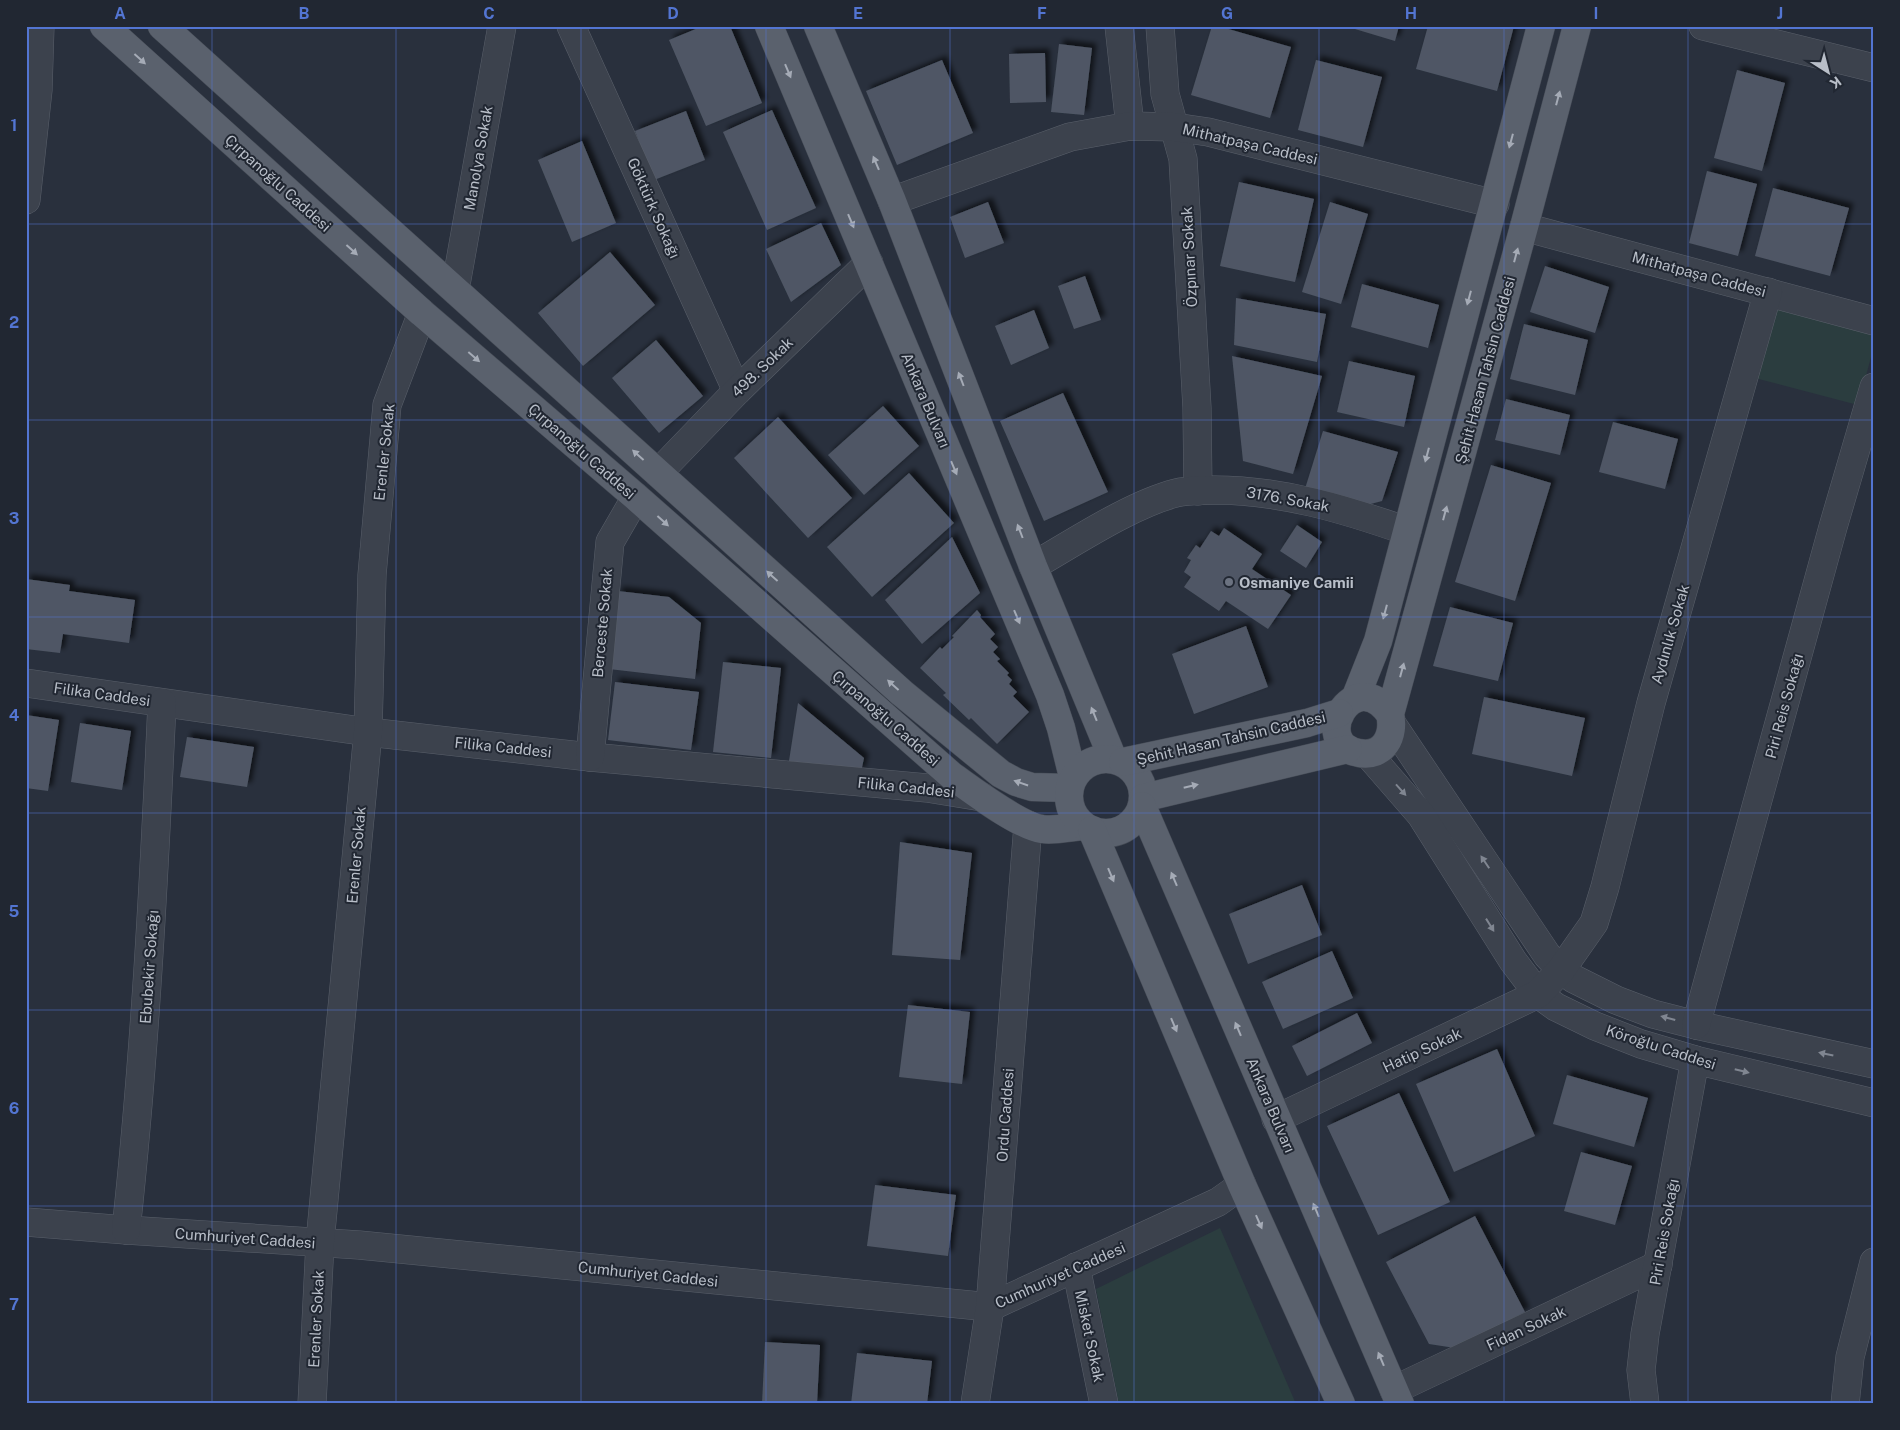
<svg xmlns="http://www.w3.org/2000/svg" width="1900" height="1430" font-family="'Public Sans',sans-serif">
<style>
.green{fill:#2b3d3f}
.building{fill:#4f5765;filter:url(#shadow)}
.lines{fill:none;stroke-linecap:round;stroke-linejoin:round}
.minor-casing{stroke:#5a606b;stroke-width:29}
.major-casing{stroke:#454b56;stroke-width:29}
.minor{stroke:#3c424d;stroke-width:28}
.major{stroke:#5a616d;stroke-width:28}
.oneway{fill:#a5abb6}
.oneway2{fill:#808691}
.grid{fill:none;stroke:#5375d2;stroke-width:1;stroke-opacity:0.55}
.worship-dot{fill:#6b7280;stroke:#212732;stroke-width:2}
.labels{text-anchor:middle;dominant-baseline:central;stroke-width:4;stroke-linejoin:round;paint-order:stroke}
.street-label{font-size:15px;fill:#b8bec8;stroke:#212732}
.poi-label{font-size:15px;font-weight:bold;fill:#b8bec8;stroke:#212732;text-anchor:start}
.neatline{fill:none;stroke:#5375d2;stroke-width:2}
.grid-label{font-size:16px;text-anchor:middle;font-weight:bold;fill:#5375d2}
</style>
<defs>
<filter id="shadow"><feDropShadow dx="4.5" dy="-4.5" stdDeviation="2.5" flood-color="#0009"/></filter>
</defs>
<rect width="100%" height="100%" fill="#29303d"/>
<g class="green">
<polygon points="1771,302 1874,330 1874,346 1858,405 1751,377"/>
<polygon points="1220,1228 1296,1404 1119,1404 1096,1289"/>
</g>
<g class="building">
<polygon points="703,26 730,26 762,103 706,126 669,40"/>
<polygon points="1212,26 1218,26 1291,47 1270,118 1191,95"/>
<polygon points="1345,26 1399,26 1395,41"/>
<polygon points="1428,26 1514,26 1497,91 1416,69"/>
<polygon points="1059,44 1092,48 1084,115 1051,112"/>
<polygon points="1045,53 1046,102 1010,103 1009,54"/>
<polygon points="942,60 973,133 897,165 866,91"/>
<polygon points="1316,60 1382,77 1363,147 1298,130"/>
<polygon points="1737,70 1785,83 1762,171 1714,158"/>
<polygon points="772,110 816,208 767,230 723,132"/>
<polygon points="686,111 705,160 654,180 635,131"/>
<polygon points="582,141 616,223 572,242 538,160"/>
<polygon points="1707,171 1757,184 1738,256 1689,243"/>
<polygon points="1239,182 1314,199 1295,282 1220,266"/>
<polygon points="1773,188 1849,208 1830,276 1755,256"/>
<polygon points="988,202 1004,243 965,258 950,217"/>
<polygon points="1330,202 1368,214 1341,304 1302,292"/>
<polygon points="821,223 841,265 791,302 766,249"/>
<polygon points="610,252 655,305 583,366 538,313"/>
<polygon points="1545,266 1609,287 1595,333 1530,312"/>
<polygon points="1085,276 1101,320 1074,329 1058,286"/>
<polygon points="1362,284 1439,305 1428,348 1351,327"/>
<polygon points="1236,298 1326,314 1317,362 1234,345"/>
<polygon points="1034,310 1049,348 1011,365 995,326"/>
<polygon points="1524,324 1588,340 1575,395 1510,379"/>
<polygon points="656,340 703,396 659,433 612,378"/>
<polygon points="1232,356 1322,376 1293,474 1243,461"/>
<polygon points="1349,361 1415,376 1404,427 1337,412"/>
<polygon points="1063,393 1108,492 1044,521 1000,421"/>
<polygon points="1506,399 1570,415 1560,455 1495,440"/>
<polygon points="883,406 919,446 864,495 828,455"/>
<polygon points="778,417 852,498 808,538 734,458"/>
<polygon points="1613,422 1678,439 1665,489 1599,472"/>
<polygon points="1323,431 1398,452 1382,501 1363,506 1304,492"/>
<polygon points="1491,465 1551,483 1515,601 1455,582"/>
<polygon points="909,473 954,523 872,597 827,547"/>
<polygon points="1297,525 1322,542 1306,568 1280,551"/>
<polygon points="1224,528 1262,554 1252,569 1291,595 1268,629 1226,601 1219,611 1184,587 1191,577 1184,572 1191,560 1187,558 1196,545 1200,548 1211,531 1219,536"/>
<polygon points="952,537 980,593 922,644 885,600"/>
<polygon points="26,579 70,585 69,591 135,600 129,643 63,634 60,653 26,649"/>
<polygon points="618,591 669,597 701,623 695,679 609,669"/>
<polygon points="1450,607 1513,623 1498,681 1433,666"/>
<polygon points="977,610 981,615 980,617 995,634 990,639 998,647 993,652 1000,659 997,661 1009,673 1007,675 1012,680 1009,684 1017,692 1013,696 1029,712 997,744 971,718 969,720 943,695 946,693 920,668 940,647 942,649 954,637 952,636"/>
<polygon points="1246,626 1268,687 1194,714 1172,654"/>
<polygon points="723,662 781,668 771,758 713,752"/>
<polygon points="615,682 699,692 691,750 608,740"/>
<polygon points="1484,697 1585,718 1572,776 1472,754"/>
<polygon points="798,703 864,758 861,772 789,761"/>
<polygon points="26,715 59,720 48,791 26,788"/>
<polygon points="80,723 131,731 122,790 71,782"/>
<polygon points="187,737 254,747 247,787 180,777"/>
<polygon points="900,842 972,853 960,960 892,955"/>
<polygon points="1302,885 1322,935 1248,964 1229,914"/>
<polygon points="1332,951 1353,998 1283,1029 1262,982"/>
<polygon points="908,1005 970,1012 962,1084 899,1077"/>
<polygon points="1357,1013 1372,1043 1307,1076 1292,1046"/>
<polygon points="1497,1049 1535,1136 1454,1172 1416,1084"/>
<polygon points="1567,1075 1648,1098 1634,1147 1553,1124"/>
<polygon points="1399,1093 1450,1202 1378,1235 1327,1126"/>
<polygon points="1581,1152 1632,1166 1615,1225 1564,1211"/>
<polygon points="875,1185 956,1195 948,1256 867,1246"/>
<polygon points="1475,1216 1525,1312 1455,1348 1429,1344 1386,1262"/>
<polygon points="765,1342 820,1345 817,1404 762,1404"/>
<polygon points="857,1353 932,1361 927,1404 851,1404"/>
</g>
<g class="lines">
<g class="minor-casing">
<g id="minor">
<polyline points="571,26 737,391"/>
<polyline points="1119,26 1130,126"/>
<polyline points="1160,26 1165,94 1183,159 1197,408 1198,491"/>
<polyline points="1703,26 1874,68"/>
<polyline points="26,200 38,90 40,26"/>
<polyline points="892,201 1070,137 1130,126 1174,127 1208,132 1495,204"/>
<polyline points="1524,227 1874,321"/>
<polyline points="455,290 502,26"/>
<polyline points="658,473 737,391 869,263"/>
<path d="M1033,566C1075,542 1130,505 1176,493C1188,490 1201,491 1214,490C1281,490 1344,509 1407,531"/>
<polyline points="26,683 368,732 590,757 927,788 982,797"/>
<polyline points="1392,724 1547,955 1561,970 1574,979 1616,1000 1653,1014 1696,1025 1874,1064"/>
<polyline points="1368,754 1421,815 1513,961 1538,994 1556,1007 1595,1026 1641,1044 1695,1060 1874,1103"/>
<polyline points="590,757 610,542 636,497"/>
<polyline points="1696,1025 1833,527 1874,387"/>
<polyline points="1276,1119 1538,994 1561,970 1594,923 1605,887 1651,703 1768,292"/>
<polyline points="26,1222 126,1230 359,1245 990,1307 1218,1202 1242,1185"/>
<path d="M126,1230C145,1055 154,879 162,703"/>
<polyline points="1076,1267 1104,1404"/>
<polyline points="1394,1390 1658,1265"/>
<polyline points="312,1404 320,1242 368,732 372,575 387,405 422,313"/>
<polyline points="975,1404 990,1307 1028,825"/>
<polyline points="1645,1404 1641,1370 1645,1334 1695,1060"/>
<polyline points="1845,1404 1850,1357 1874,1262"/>
</g>
</g>
<g class="major-casing">
<g id="major">
<path d="M104,26L422,313L636,497L952,776C972,790 1019,826 1042,829C1055,831 1070,827 1084,826"/>
<polyline points="162,26 902,693 1001,774 1016,782 1032,787 1069,788"/>
<polyline points="769,26 1050,695 1061,728 1073,777"/>
<polyline points="818,26 892,201 1033,566 1113,759"/>
<polyline points="1355,699 1378,641 1541,26"/>
<path d="M1390,714C1353,662 1309,745 1359,753C1384,758 1395,735 1390,714L1524,227L1577,26"/>
<circle cx="1106" cy="796" r="37"/>
<polyline points="1123,762 1307,723 1339,713"/>
<polyline points="1143,798 1348,749"/>
<polyline points="1142,806 1400,1404"/>
<polyline points="1092,830 1242,1185 1341,1404"/>
</g>
</g>
<use href="#minor" class="minor"/>
<use href="#major" class="major"/>
</g>
<defs><path id="oneway-solid" d="M-6-.8H1V-3.2L6.5 0L1 3.2V.8H-6Z" transform="scale(1.25)"/></defs>
<g class="oneway">
<use href="#oneway-solid" transform="translate(140 59) rotate(42)"/>
<use href="#oneway-solid" transform="translate(788 71) rotate(67)"/>
<use href="#oneway-solid" transform="translate(1558 98) rotate(-75)"/>
<use href="#oneway-solid" transform="translate(1511 141) rotate(105)"/>
<use href="#oneway-solid" transform="translate(876 163) rotate(-113)"/>
<use href="#oneway-solid" transform="translate(851 221) rotate(67)"/>
<use href="#oneway-solid" transform="translate(352 250) rotate(42)"/>
<use href="#oneway-solid" transform="translate(1516 255) rotate(-75)"/>
<use href="#oneway-solid" transform="translate(1469 298) rotate(105)"/>
<use href="#oneway-solid" transform="translate(474 357) rotate(41)"/>
<use href="#oneway-solid" transform="translate(961 379) rotate(-111)"/>
<use href="#oneway-solid" transform="translate(638 455) rotate(-138)"/>
<use href="#oneway-solid" transform="translate(1427 455) rotate(105)"/>
<use href="#oneway-solid" transform="translate(954 468) rotate(67)"/>
<use href="#oneway-solid" transform="translate(1445 513) rotate(-75)"/>
<use href="#oneway-solid" transform="translate(663 521) rotate(42)"/>
<use href="#oneway-solid" transform="translate(1020 531) rotate(-111)"/>
<use href="#oneway-solid" transform="translate(772 576) rotate(-138)"/>
<use href="#oneway-solid" transform="translate(1385 612) rotate(105)"/>
<use href="#oneway-solid" transform="translate(1017 617) rotate(67)"/>
<use href="#oneway-solid" transform="translate(1402 670) rotate(-75)"/>
<use href="#oneway-solid" transform="translate(893 685) rotate(-138)"/>
<use href="#oneway-solid" transform="translate(1094 714) rotate(-112)"/>
<use href="#oneway-solid" transform="translate(1021 783) rotate(-161)"/>
<use href="#oneway-solid" transform="translate(1191 786) rotate(-13)"/>
<use href="#oneway-solid" transform="translate(1111 875) rotate(67)"/>
<use href="#oneway-solid" transform="translate(1174 879) rotate(-113)"/>
<use href="#oneway-solid" transform="translate(1174 1025) rotate(67)"/>
<use href="#oneway-solid" transform="translate(1238 1029) rotate(-113)"/>
<use href="#oneway-solid" transform="translate(1316 1210) rotate(-113)"/>
<use href="#oneway-solid" transform="translate(1259 1222) rotate(66)"/>
<use href="#oneway-solid" transform="translate(1381 1359) rotate(-113)"/>
</g>
<g class="oneway2">
<use href="#oneway-solid" transform="translate(1401 790) rotate(48)"/>
<use href="#oneway-solid" transform="translate(1485 862) rotate(-124)"/>
<use href="#oneway-solid" transform="translate(1490 925) rotate(58)"/>
<use href="#oneway-solid" transform="translate(1668 1018) rotate(-165)"/>
<use href="#oneway-solid" transform="translate(1826 1054) rotate(-168)"/>
<use href="#oneway-solid" transform="translate(1742 1071) rotate(14)"/>
</g>
<path class="grid" d="M212,26V1404M396,26V1404M581,26V1404M766,26V1404M950,26V1404M1134,26V1404M1319,26V1404M1504,26V1404M1688,26V1404M26,224H1874M26,420H1874M26,617H1874M26,813H1874M26,1010H1874M26,1206H1874"/>
<circle class="worship-dot" cx="1229" cy="582" r="5"/>
<g class="labels">
<g class="street-label">
<text transform="translate(1250 144) rotate(13)">Mithatpaşa Caddesi</text>
<text transform="translate(478 158) rotate(-80)">Manolya Sokak</text>
<text transform="translate(278 183) rotate(42)">Çırpanoğlu Caddesi</text>
<text transform="translate(654 208) rotate(66)">Göktürk Sokağı</text>
<text transform="translate(1189 257) rotate(-93)">Özpınar Sokak</text>
<text transform="translate(1699 274) rotate(15)">Mithatpaşa Caddesi</text>
<text transform="translate(762 367) rotate(-44)">498. Sokak</text>
<text transform="translate(1485 370) rotate(-75)">Şehit Hasan Tahsin Caddesi</text>
<text transform="translate(926 400) rotate(67)">Ankara Bulvarı</text>
<text transform="translate(582 451) rotate(41)">Çırpanoğlu Caddesi</text>
<text transform="translate(384 452) rotate(-84)">Erenler Sokak</text>
<text transform="translate(1288 499) rotate(10)">3176. Sokak</text>
<text transform="translate(602 623) rotate(-85)">Berceste Sokak</text>
<text transform="translate(1670 634) rotate(-74)">Aydınlık Sokak</text>
<text transform="translate(102 694) rotate(8)">Filika Caddesi</text>
<text transform="translate(1784 706) rotate(-75)">Piri Reis Sokağı</text>
<text transform="translate(886 718) rotate(41)">Çırpanoğlu Caddesi</text>
<text transform="translate(1231 738) rotate(-13)">Şehit Hasan Tahsin Caddesi</text>
<text transform="translate(503 747) rotate(6)">Filika Caddesi</text>
<text transform="translate(906 787) rotate(6)">Filika Caddesi</text>
<text transform="translate(356 855) rotate(-85)">Erenler Sokak</text>
<text transform="translate(149 967) rotate(-86)">Ebubekir Sokağı</text>
<text transform="translate(1661 1047) rotate(18)">Köroğlu Caddesi</text>
<text transform="translate(1422 1050) rotate(-25)">Hatip Sokak</text>
<text transform="translate(1271 1105) rotate(67)">Ankara Bulvarı</text>
<text transform="translate(1005 1115) rotate(-86)">Ordu Caddesi</text>
<text transform="translate(1664 1232) rotate(-80)">Piri Reis Sokağı</text>
<text transform="translate(245 1238) rotate(4)">Cumhuriyet Caddesi</text>
<text transform="translate(648 1274) rotate(6)">Cumhuriyet Caddesi</text>
<text transform="translate(1060 1275) rotate(-24)">Cumhuriyet Caddesi</text>
<text transform="translate(316 1319) rotate(-87)">Erenler Sokak</text>
<text transform="translate(1526 1328) rotate(-25)">Fidan Sokak</text>
<text transform="translate(1090 1336) rotate(78)">Misket Sokak</text>
</g>
<g class="poi-label">
<text x="1239" y="582">Osmaniye Camii</text>
</g>
</g>
<rect width="1900" height="1430" fill="none" stroke="#212732" stroke-width="55"/>
<g transform="translate(1828 72) rotate(144)" stroke="#212732" stroke-width="4" paint-order="stroke">
<path d="M0-4L9 19L0 12L-9 19Z" fill="#b8bec8"/>
<text y="-8" font-size="14" font-weight="bold" text-anchor="middle" fill="#b8bec8">K</text>
</g>
<rect x="28" y="28" width="1844" height="1374" class="neatline"/>
<g class="grid-label">
<text x="120" y="19">A</text>
<text x="304" y="19">B</text>
<text x="489" y="19">C</text>
<text x="673" y="19">D</text>
<text x="858" y="19">E</text>
<text x="1042" y="19">F</text>
<text x="1227" y="19">G</text>
<text x="1411" y="19">H</text>
<text x="1596" y="19">I</text>
<text x="1780" y="19">J</text>
<text x="14" y="131">1</text>
<text x="14" y="328">2</text>
<text x="14" y="524">3</text>
<text x="14" y="721">4</text>
<text x="14" y="917">5</text>
<text x="14" y="1114">6</text>
<text x="14" y="1310">7</text>
</g>
</svg>
